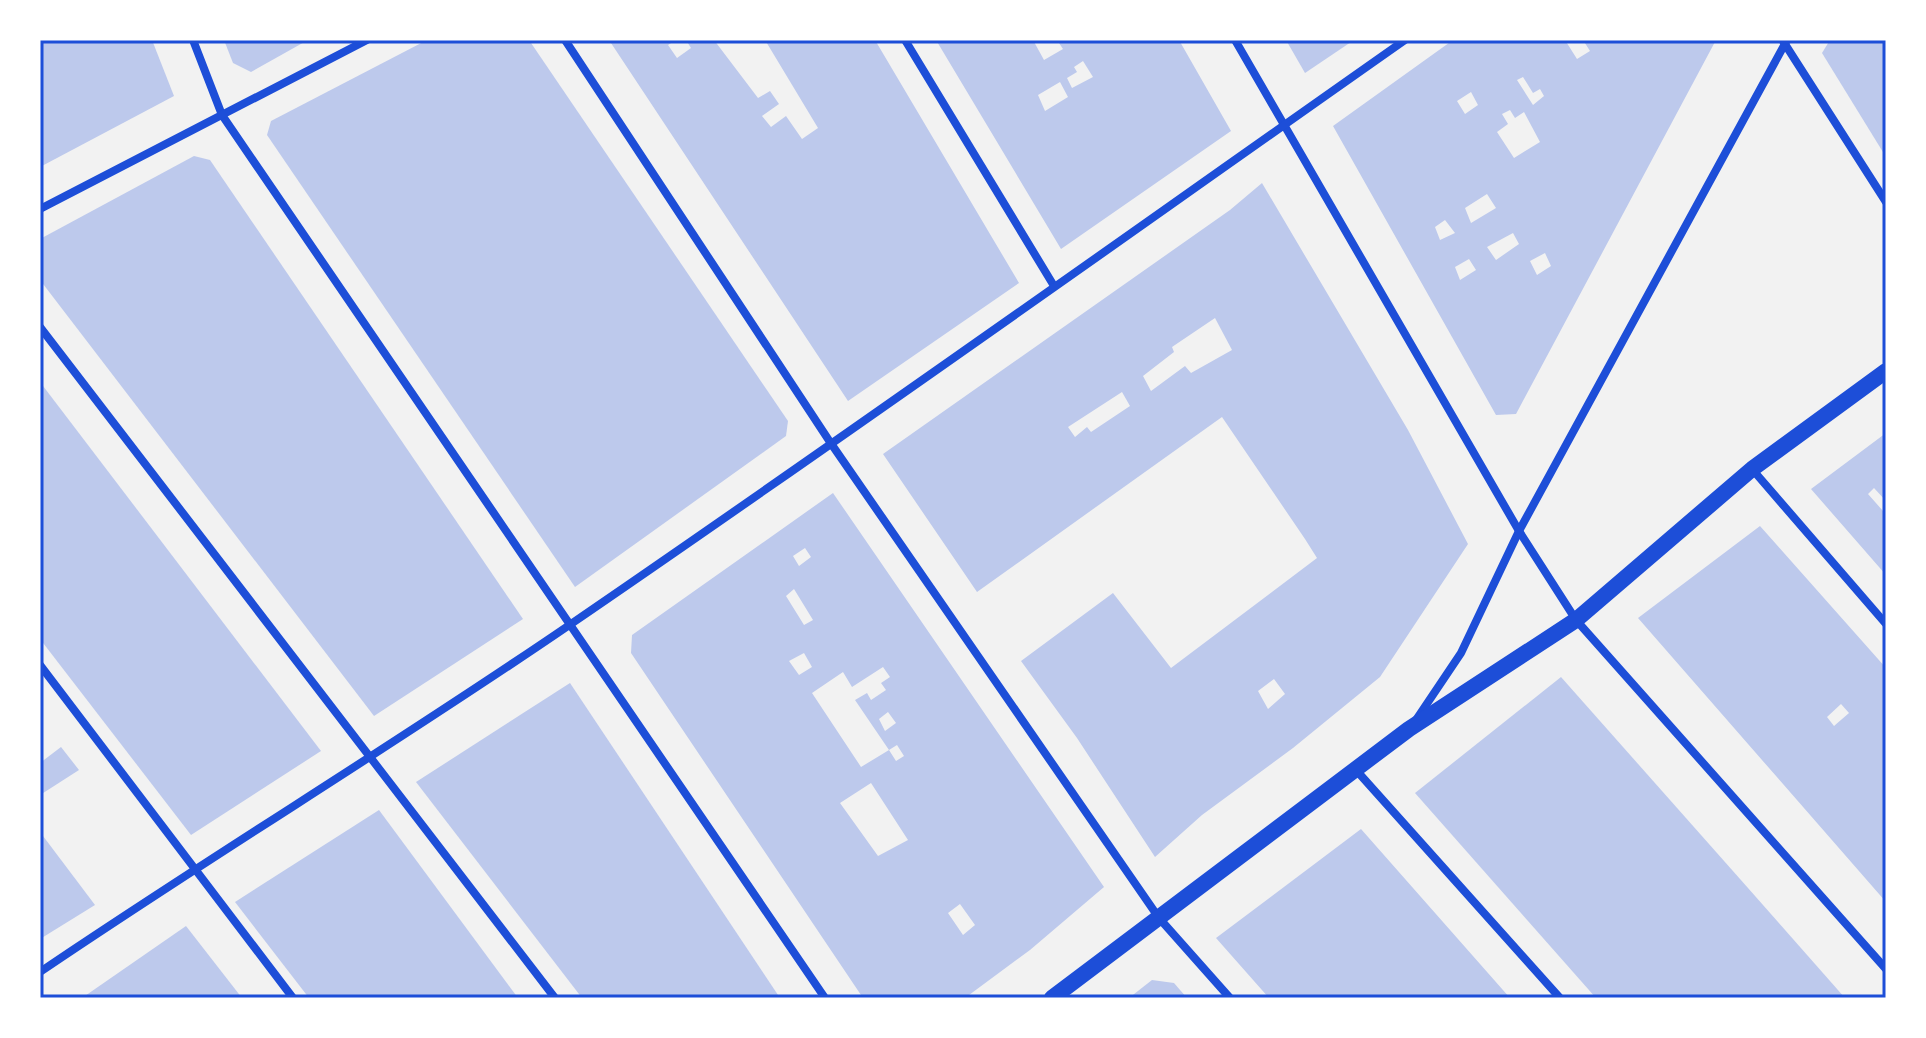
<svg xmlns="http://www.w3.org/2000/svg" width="1926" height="1038" font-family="Commissioner,sans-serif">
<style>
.building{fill:#bdc9ec;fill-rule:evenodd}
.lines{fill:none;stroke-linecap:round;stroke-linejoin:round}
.minor{stroke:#1d4ed8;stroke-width:8}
.secondary{stroke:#1d4ed8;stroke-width:16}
.neatline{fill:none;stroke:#1d4ed8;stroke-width:3}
</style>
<rect width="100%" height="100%" fill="#f2f2f2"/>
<g class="building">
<polygon points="40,40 152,40 174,96 40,167"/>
<polygon points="224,40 308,40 251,72 233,63"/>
<polygon points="427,40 529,40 788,421 786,436 575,587 267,135 271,121"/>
<polygon points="609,40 676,40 668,45 677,58 691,48 686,40 714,40 758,98 770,91 779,104 762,116 771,127 786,116 802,139 818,128 765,40 875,40 1019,283 848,401"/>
<path d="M936,40H1033L1044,60L1063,49L1057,40H1179L1231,131L1061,249ZM1083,61L1093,77L1072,88L1067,78L1077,72L1074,67ZM1060,82L1068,97L1045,111L1038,95Z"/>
<polygon points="1286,40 1354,40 1305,73"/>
<path d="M1453,40H1565L1577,59L1590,51L1583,40H1716L1516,414L1496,415L1333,126ZM1523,77L1533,93L1540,89L1544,96L1533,105L1517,80ZM1471,92L1478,105L1465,114L1457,101ZM1510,110L1515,118L1524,112L1540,142L1514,158L1497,132L1508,124L1502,114ZM1487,194L1496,208L1471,223L1465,208ZM1445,220L1455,233L1440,240L1435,227ZM1513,233L1519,244L1496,260L1487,247ZM1545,253L1551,266L1537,275L1530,261ZM1469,259L1476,270L1460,280L1455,267Z"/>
<polygon points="1830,40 1886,40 1886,157 1822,53"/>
<polygon points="194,156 210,160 523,619 374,716 40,280 40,239"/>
<path d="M1262,183L1408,430L1468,544L1380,677L1293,748L1202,815L1155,857L1077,738L1021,661L1113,593L1171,668L1317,558L1305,539L1222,417L977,592L883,454L1230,210ZM1215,318L1232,350L1191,373L1185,366L1151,391L1143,376L1174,352L1172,347ZM1122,392L1130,406L1091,432L1087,427L1075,437L1068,427ZM1274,679L1285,694L1268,709L1258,691Z"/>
<polygon points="40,382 321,751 191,835 40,639"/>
<polygon points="1886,433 1886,501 1874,488 1868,494 1883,511 1886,508 1886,575 1811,489"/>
<path d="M833,493L1104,887L1030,950L965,998H863L631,653L632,635ZM805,548L811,557L799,566L793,556ZM794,589L813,620L804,625L786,596ZM804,653L812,667L799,675L789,661ZM883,667L890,677L881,683L886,690L871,700L867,693L855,700L889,750L897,745L904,756L896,761L889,750L861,767L812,693L843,672L852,687ZM888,712L896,723L885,731L879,719ZM871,783L908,840L878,856L840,803ZM960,904L975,925L963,935L948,913Z"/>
<path d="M1760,526L1886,668V902L1638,618ZM1841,704L1849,713L1834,726L1827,717Z"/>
<polygon points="1561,677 1748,888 1845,998 1596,998 1415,793"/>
<polygon points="570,683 780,998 582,998 416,782"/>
<polygon points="61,747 79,770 40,795 40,763"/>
<polygon points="379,810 518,998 309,998 235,902"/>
<polygon points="1361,829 1428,905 1510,998 1269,998 1216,938"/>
<polygon points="40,832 95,905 40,939"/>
<polygon points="186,926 242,998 82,998"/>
<polygon points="1152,980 1174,983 1187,998 1129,998"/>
</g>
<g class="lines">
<g class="minor">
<polyline points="193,40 222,115 825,998"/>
<polyline points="565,40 830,442 1159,918 1230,998"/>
<polyline points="905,40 1054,286"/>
<polyline points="1235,40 1519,531 1576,620 1886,969"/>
<polyline points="1783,41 1886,202"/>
<polyline points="40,209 367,40"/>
<polyline points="40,327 555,998"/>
<polyline points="1752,469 1886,624"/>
<polyline points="40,665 293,998"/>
<polyline points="1416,720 1461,653 1519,531 1787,40"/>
<polyline points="1356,770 1560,998"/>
<path d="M40,972C214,854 394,745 568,626C849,434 1126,236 1405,40"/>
</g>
<polyline class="secondary" points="1052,998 1409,729 1576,620 1752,469 1886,371"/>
</g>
<rect width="1926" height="1038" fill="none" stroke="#ffffff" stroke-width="84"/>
<rect x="42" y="42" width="1842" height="954" class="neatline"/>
</svg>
